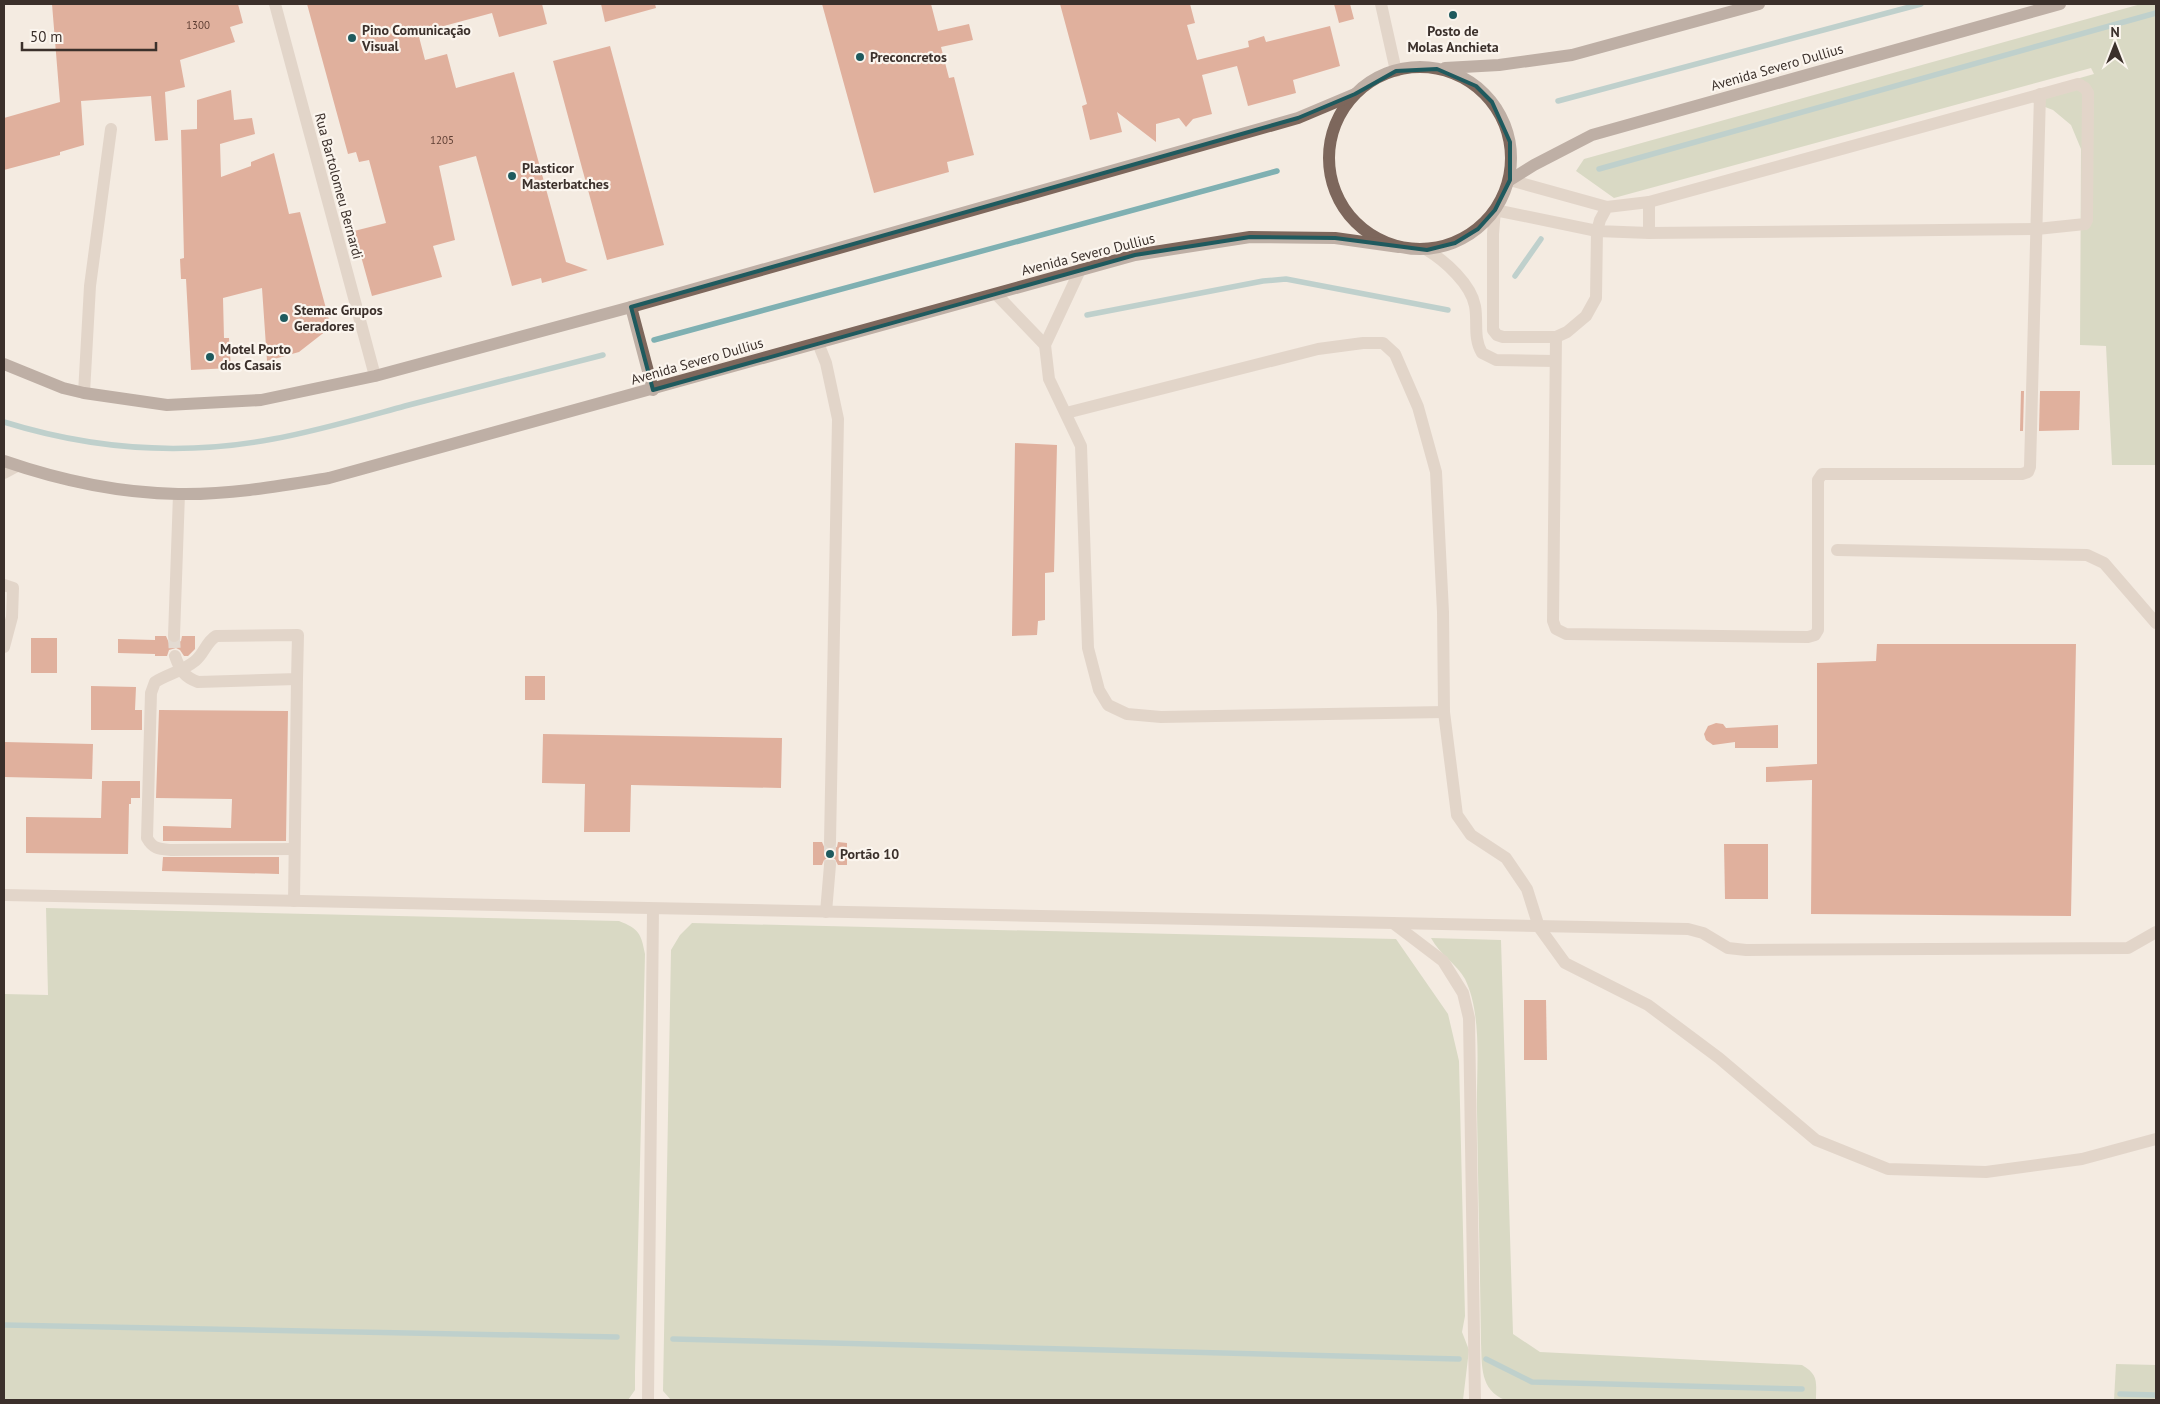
<svg xmlns="http://www.w3.org/2000/svg" width="2160" height="1404" font-family="'PT Sans',sans-serif">
<style>
.green{fill:#b8c4a0}
.lines{fill:none;stroke-linecap:round;stroke-linejoin:round}
.stream{stroke:#7fb0b2;stroke-width:5.5}
.building{fill:#c8694b}
.minor-tunnel{stroke:#cfc6bd;stroke-width:12;stroke-dasharray:12 6;stroke-linecap:butt}
.minor{stroke:#cdbbac;stroke-width:12}
.major{stroke:#7d675c;stroke-width:12}
.marked{fill:none;stroke:#1f5a5e;stroke-width:4;stroke-linejoin:round}
.poi-dot{fill:#1f5a5e;stroke:#fbf5ee;stroke-width:2}
.labels{text-anchor:middle;dominant-baseline:central;stroke-width:4.5;stroke-linejoin:round;paint-order:stroke}
.number-label{font-size:11px;fill:#5e3e33}
.poi-label{font-size:14px;font-weight:bold;fill:#3b302b;stroke:#fbf5ee;text-anchor:start}
.street-label{font-size:14px;fill:#3b302b;stroke:#fbf5ee}
</style>
<rect width="100%" height="100%" fill="#f4ebe1"/>
<g class="green">
<polygon points="2141,4 2156,4 2156,465 2112,465 2106,346 2080,345 2081,149 2071,125 2053,110 2016,96 2094,74 2091,68 1614,198 1576,171 1584,159"/>
<path d="M46,908L619,921C639,929 641,933 645,954L635,1373V1390L628,1400H4V994L48,995Z"/>
<polygon points="692,923 1396,939 1448,1014 1459,1061 1465,1316 1462,1332 1469,1350 1463,1400 671,1400 663,1391 671,950 680,935"/>
<path d="M1431,938L1501,940L1513,1334L1540,1352L1802,1365C1819,1375 1816,1382 1816,1400H1505C1480,1390 1482,1366 1481,1343C1480,1265 1478,1188 1477,1111C1476,1070 1483,1016 1465,979C1457,964 1440,955 1431,938Z"/>
<polygon points="2116,1364 2156,1365 2156,1400 2114,1400"/>
</g>
<g class="lines">
<g class="stream">
<polyline points="1558,101 1921,4"/>
<polyline points="1599,169 2156,13"/>
<polyline points="1515,276 1541,239"/>
<polyline points="1087,315 1263,281 1286,279 1448,310"/>
<polyline points="654,340 1277,171"/>
<path d="M4,422C91,449 183,456 273,439C317,431 361,418 405,406C471,389 537,372 603,355"/>
<polyline points="4,1325 617,1337"/>
<polyline points="673,1339 1459,1359"/>
<polyline points="1486,1359 1532,1382 1802,1389"/>
<polyline points="2120,1394 2156,1395"/>
</g>
</g>
<g class="building">
<polygon points="52,4 238,4 243,23 230,27 235,42 180,60 185,87 165,92 168,140 155,141 151,96 81,101 84,145 60,152 60,155 4,170 4,118 60,102"/>
<polygon points="307,4 542,4 547,24 499,37 492,13 418,33 425,60 447,54 456,88 514,72 566,262 588,270 542,283 541,278 512,286 476,156 439,166 455,240 433,246 442,277 372,296 354,231 386,223 369,160 359,162 356,152 348,154"/>
<polygon points="601,4 655,4 656,8 605,22"/>
<polygon points="822,4 931,4 938,31 969,24 973,40 941,47 949,78 954,77 974,155 947,162 949,172 874,193"/>
<polygon points="1060,4 1190,4 1195,23 1187,25 1197,60 1249,47 1248,41 1264,36 1266,42 1330,26 1340,66 1293,80 1296,93 1248,106 1237,66 1202,75 1212,114 1193,119 1186,127 1179,118 1156,124 1156,142 1117,112 1122,132 1090,140 1082,106 1087,104"/>
<polygon points="1334,4 1350,4 1354,19 1339,23"/>
<polygon points="610,46 664,245 607,260 553,61"/>
<polygon points="231,90 234,120 252,118 255,134 220,144 221,177 251,166 251,162 274,153 289,214 300,212 331,327 299,352 267,361 262,288 223,298 224,338 229,338 231,368 191,370 186,279 181,279 180,259 184,258 181,130 197,129 197,100"/>
<polygon points="2021,391 2024,391 2023,431 2020,431"/>
<polygon points="2040,391 2080,391 2079,430 2039,431"/>
<polygon points="1015,443 1057,445 1054,572 1045,573 1045,620 1038,621 1037,635 1012,636"/>
<polygon points="155,636 166,636 169,643 174,644 181,641 182,636 195,636 195,649 188,656 184,656 180,650 176,648 169,650 167,656 155,656 155,654 118,653 118,639 155,640"/>
<rect x="31" y="638" width="26" height="35"/>
<polygon points="1877,644 2076,644 2071,916 1811,914 1812,780 1766,782 1766,767 1817,764 1817,663 1876,661"/>
<rect x="525" y="676" width="20" height="24"/>
<polygon points="91,686 136,687 135,710 142,710 142,730 91,730"/>
<polygon points="159,710 288,711 286,841 163,841 163,826 231,828 232,799 156,798"/>
<polygon points="1716,723 1723,724 1726,728 1778,725 1778,748 1735,748 1735,742 1713,745 1706,740 1704,734 1708,726"/>
<polygon points="543,734 782,738 781,788 631,785 630,832 584,832 585,784 542,783"/>
<polygon points="4,742 93,744 92,779 4,777"/>
<polygon points="102,781 140,781 140,798 131,798 131,804 129,804 128,854 26,853 26,817 101,818"/>
<polygon points="813,842 822,842 825,849 830,850 837,847 838,842 847,843 847,865 838,865 835,859 830,857 824,860 822,865 813,865"/>
<polygon points="1724,844 1768,844 1768,899 1725,899"/>
<polygon points="163,857 279,857 279,874 162,871"/>
<polygon points="1524,1000 1546,1000 1547,1060 1524,1060"/>
</g>
<g class="lines">
<g class="minor-tunnel">
<polyline points="174,636 175,656"/>
<polyline points="830,842 830,865"/>
</g>
<g class="minor">
<polyline points="275,4 375,376"/>
<polyline points="1381,4 1396,71"/>
<polyline points="1510,180 1607,207"/>
<polyline points="1649,202 1649,233"/>
<polyline points="2085,224 2087,220 2088,93 2085,88 2078,84 1649,202 1607,207 1600,220 1597,231 1596,298 1586,316 1567,332 1556,337 1503,337 1497,335 1493,330 1493,234 1495,210 1597,231 1649,233 2037,229 2085,224"/>
<path d="M1427,250C1445,261 1471,284 1475,306C1478,322 1473,338 1482,353L1496,360L1555,361"/>
<polyline points="1080,270 1045,345 1049,379 1081,446 1088,648 1099,690 1108,705 1127,714 1161,717 1444,712"/>
<polyline points="996,294 1045,345"/>
<polyline points="1556,337 1553,621 1556,629 1566,634 1808,637 1815,635 1818,630 1818,480 1822,474 2022,474 2028,472 2030,467 2040,94"/>
<polyline points="818,343 826,363 838,419 830,842"/>
<polyline points="84,393 90,286 111,129"/>
<polyline points="1066,413 1318,349 1363,343 1383,343 1395,354 1418,407 1436,472 1443,612 1444,712 1457,815 1471,835 1506,858 1527,889 1539,927 1565,963 1648,1005 1719,1058 1816,1140 1888,1169 1986,1172 2082,1159 2156,1139"/>
<polyline points="4,473 17,466"/>
<polyline points="1837,550 2087,555 2104,563 2156,623"/>
<polyline points="4,585 13,588 12,617 4,647"/>
<polyline points="174,636 179,494"/>
<path d="M175,656C180,670 184,677 198,682L297,679L298,635L216,636C206,642 204,654 195,661C183,671 168,674 155,682L151,693L147,838C153,849 159,849 171,850L294,849"/>
<polyline points="4,895 1393,923 1443,961 1463,993 1469,1018 1475,1400"/>
<polyline points="294,901 297,679"/>
<polyline points="826,912 830,865"/>
<polyline points="1393,923 1688,929 1703,933 1728,948 1746,950 2128,948 2156,932"/>
<polyline points="648,1400 653,909"/>
</g>
<g class="major">
<circle cx="1420" cy="158" r="91"/>
<polyline points="1445,68 1499,65 1572,55 1759,4"/>
<polyline points="1510,180 1534,165 1592,135 2060,4"/>
<polyline points="631,307 653,390"/>
<polyline points="4,364 63,388 84,393 167,405 261,400 375,376 631,307 1298,118 1355,94"/>
<path d="M4,461C59,480 120,493 178,494C229,495 280,486 329,478L1135,255L1250,237L1335,238L1399,247"/>
</g>
</g>
<path d="M0 0H2160V1404H0ZM1437,69L1476,86L1492,102L1510,142V180L1495,210L1478,229L1455,243L1427,250L1335,238L1250,237L1135,255L653,390L631,307L1298,118L1355,94L1396,71Z" fill="#f4ebe1" fill-opacity=".55" fill-rule="evenodd"/>
<path class="marked" d="M1437,69L1476,86L1492,102L1510,142V180L1495,210L1478,229L1455,243L1427,250L1335,238L1250,237L1135,255L653,390L631,307L1298,118L1355,94L1396,71Z"/>
<g class="poi-dot">
<circle cx="1453" cy="15" r="5"/>
<circle cx="352" cy="38" r="5"/>
<circle cx="860" cy="57" r="5"/>
<circle cx="512" cy="176" r="5"/>
<circle cx="284" cy="318" r="5"/>
<circle cx="210" cy="357" r="5"/>
<circle cx="830" cy="854" r="5"/>
</g>
<g class="labels">
<g class="number-label">
<text x="198" y="25">1300</text>
<text x="442" y="140">1205</text>
</g>
<g class="poi-label">
<text x="362" y="30">Pino Comunicação<tspan x="362" dy="16">Visual</tspan></text>
<text x="1453" y="31" text-anchor="middle">Posto de<tspan x="1453" dy="16">Molas Anchieta</tspan></text>
<text x="870" y="57">Preconcretos</text>
<text x="522" y="168">Plasticor<tspan x="522" dy="16">Masterbatches</tspan></text>
<text x="294" y="310">Stemac Grupos<tspan x="294" dy="16">Geradores</tspan></text>
<text x="220" y="349">Motel Porto<tspan x="220" dy="16">dos Casais</tspan></text>
<text x="840" y="854">Portão 10</text>
</g>
<g class="street-label">
<text transform="translate(1777 67) rotate(-16)">Avenida Severo Dullius</text>
<text transform="translate(339 186) rotate(75)">Rua Bartolomeu Bernardi</text>
<text transform="translate(1088 254) rotate(-14)">Avenida Severo Dullius</text>
<text transform="translate(697 361) rotate(-16)">Avenida Severo Dullius</text>
</g>
</g>
<rect width="2160" height="1404" fill="none" stroke="#3b302b" stroke-width="10"/>
<g transform="translate(2115 45)" stroke="#fbf5ee" stroke-width="4" paint-order="stroke">
<path d="M0-4L9 19L0 12L-9 19Z" fill="#3b302b"/>
<text y="-8" font-size="14" font-weight="bold" text-anchor="middle" fill="#3b302b">N</text>
</g>
<path d="M22 42v8h134v-8" fill="none" stroke="#3b302b" stroke-width="2.5"/>
<text x="30" y="42" font-size="15" fill="#3b302b" stroke="#fbf5ee" stroke-width="4" paint-order="stroke">50 m</text>
</svg>
